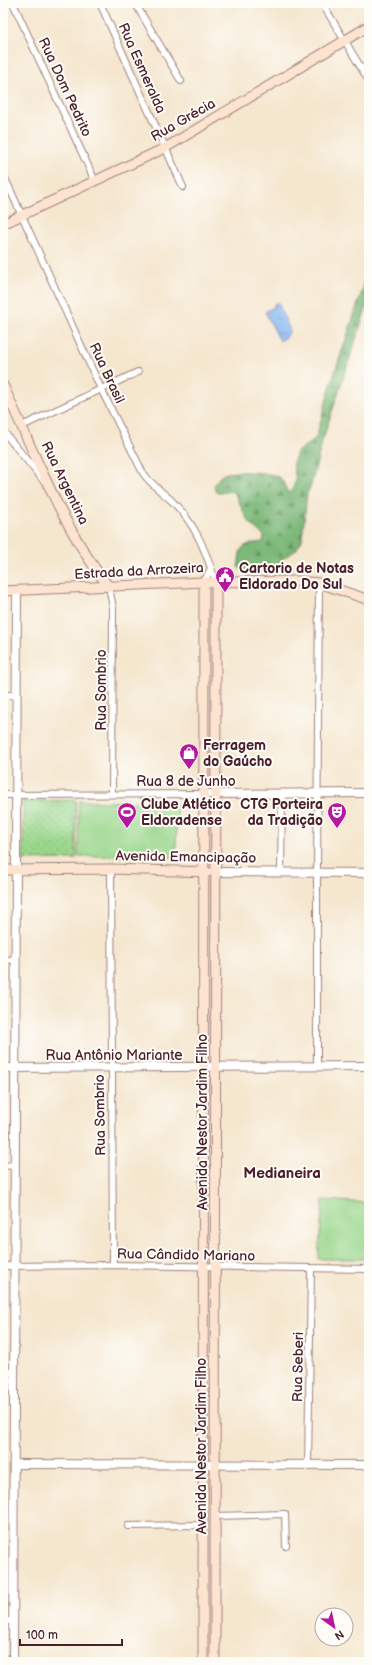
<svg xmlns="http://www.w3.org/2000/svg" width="372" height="1665" font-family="'Balsamiq Sans',sans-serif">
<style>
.forest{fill:url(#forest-firs);stroke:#626c52}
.park{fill:url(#park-dots);stroke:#727b5c}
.garden{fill:#9ad78c;stroke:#727b5c}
.water{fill:url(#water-ripples);stroke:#686b8e}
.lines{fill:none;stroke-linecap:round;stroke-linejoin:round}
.minor-casing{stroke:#a0827c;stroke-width:8}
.tertiary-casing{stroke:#a0827c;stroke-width:10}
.secondary-casing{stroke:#a0827c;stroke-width:11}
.minor{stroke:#fff;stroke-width:6}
.tertiary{stroke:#fff;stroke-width:8}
.secondary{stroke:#fde4d1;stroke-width:9}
.labels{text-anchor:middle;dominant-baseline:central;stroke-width:4;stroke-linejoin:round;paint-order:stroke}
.street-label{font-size:14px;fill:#4a1f2b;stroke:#fdfcf7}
.poi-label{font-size:14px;font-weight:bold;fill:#4a1f2b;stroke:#fdfcf7;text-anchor:start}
.neighbourhood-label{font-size:15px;font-weight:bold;fill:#4a1f2b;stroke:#fdfcf7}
</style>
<defs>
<pattern id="forest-firs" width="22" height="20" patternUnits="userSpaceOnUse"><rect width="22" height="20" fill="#7bb878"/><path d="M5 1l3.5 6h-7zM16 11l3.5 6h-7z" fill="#679563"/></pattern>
<pattern id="park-dots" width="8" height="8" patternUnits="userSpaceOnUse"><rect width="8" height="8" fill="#9ad78c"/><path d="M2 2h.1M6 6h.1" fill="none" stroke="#86b879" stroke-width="1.8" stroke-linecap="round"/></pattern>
<pattern id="water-ripples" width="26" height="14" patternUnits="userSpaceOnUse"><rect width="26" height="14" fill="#85b7f2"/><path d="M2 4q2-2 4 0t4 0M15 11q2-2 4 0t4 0" fill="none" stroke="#6f94c4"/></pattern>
</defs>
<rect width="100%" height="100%" fill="#fdfcf7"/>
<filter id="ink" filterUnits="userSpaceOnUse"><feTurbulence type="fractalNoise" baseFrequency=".025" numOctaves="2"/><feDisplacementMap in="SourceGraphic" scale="8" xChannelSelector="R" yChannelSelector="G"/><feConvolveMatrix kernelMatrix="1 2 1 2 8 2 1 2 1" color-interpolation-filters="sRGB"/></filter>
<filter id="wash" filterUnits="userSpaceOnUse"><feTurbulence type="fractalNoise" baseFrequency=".012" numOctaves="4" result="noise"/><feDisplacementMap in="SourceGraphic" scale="16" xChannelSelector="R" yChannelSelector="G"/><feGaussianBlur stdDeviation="0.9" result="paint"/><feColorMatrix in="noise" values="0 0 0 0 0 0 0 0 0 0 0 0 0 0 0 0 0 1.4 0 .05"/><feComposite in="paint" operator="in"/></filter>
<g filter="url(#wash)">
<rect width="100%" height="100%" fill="#f5e6ce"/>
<path class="forest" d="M369,270V300L322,442L312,482L307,494L302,540L296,550L281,560L273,572L245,573L238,567C239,562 239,558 240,553C242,543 255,543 263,542L264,536L248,521L235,494L231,491L220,493L215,491L214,485C217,481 219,476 224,474C234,470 273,471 281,479C284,482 286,489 288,493L292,490L296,480L293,463L297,452L316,438L331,384Z"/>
<polygon class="park" points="76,800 76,859 23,860 23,801"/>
<g class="garden">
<polygon points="79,801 177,803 176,857 78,856"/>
<polygon points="323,1200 369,1203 369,1259 318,1259"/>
</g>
<polygon class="water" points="278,302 290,331 286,337 280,341 265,312 274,307 274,304"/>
</g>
<g filter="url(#ink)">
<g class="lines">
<g class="minor-casing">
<g id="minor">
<polyline points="13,3 95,181"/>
<polyline points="100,3 183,187"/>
<polyline points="135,3 181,81"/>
<polyline points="322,3 369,81"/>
<path d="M3,174L101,389L143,473C152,486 164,493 174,503C198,528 205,551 216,582"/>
<polyline points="3,409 12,404"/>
<polyline points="22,426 138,372"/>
<polyline points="3,431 43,480"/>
<polyline points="204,582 211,568"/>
<polyline points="109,587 113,608 112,794"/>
<polyline points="3,695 16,695"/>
<polyline points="3,795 204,794"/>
<polyline points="111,869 113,1265"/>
<polyline points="281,873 282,794"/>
<polyline points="3,961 15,959"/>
<polyline points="317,1067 317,873 319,583"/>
<polyline points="3,1166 15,1165"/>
<polyline points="3,1266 113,1265 369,1269"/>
<polyline points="3,1373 14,1371"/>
<polyline points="308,1465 311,1269"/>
<polyline points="215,1516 285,1514 286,1546"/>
<polyline points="128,1526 203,1525"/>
<polyline points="3,1621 13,1621"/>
</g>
</g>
<g class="tertiary-casing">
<g id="tertiary">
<polyline points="204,794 369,793"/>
<polyline points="216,872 369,873"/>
<polyline points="3,1068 369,1066"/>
<polyline points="14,1464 369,1465"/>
<polyline points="13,1662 17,591"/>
</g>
</g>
<g class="secondary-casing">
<g id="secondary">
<polyline points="3,224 165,148 369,26"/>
<path d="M3,385C35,454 62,528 109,587"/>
<polyline points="3,591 204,582 298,581 319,583 369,600"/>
<polyline points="3,870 111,869 208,872"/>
<polyline points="203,1662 204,582"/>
<polyline points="215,1662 216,582"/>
</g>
</g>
<use href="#minor" class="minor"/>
<use href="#tertiary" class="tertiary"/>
<use href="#secondary" class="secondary"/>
</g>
</g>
<defs>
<g id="civic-pin" transform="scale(1)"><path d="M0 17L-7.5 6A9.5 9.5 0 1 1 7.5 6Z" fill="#b5179e" stroke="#fdfcf7"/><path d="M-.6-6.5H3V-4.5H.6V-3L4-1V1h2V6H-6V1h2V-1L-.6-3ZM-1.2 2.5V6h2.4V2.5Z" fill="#fff"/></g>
<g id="shop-pin" transform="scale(1)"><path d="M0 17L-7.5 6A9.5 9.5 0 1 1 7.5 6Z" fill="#b5179e" stroke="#fdfcf7"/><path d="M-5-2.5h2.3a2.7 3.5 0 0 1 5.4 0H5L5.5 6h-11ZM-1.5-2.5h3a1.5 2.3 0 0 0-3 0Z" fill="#fff"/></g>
<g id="stadium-pin" transform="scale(1)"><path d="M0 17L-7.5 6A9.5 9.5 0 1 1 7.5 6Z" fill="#b5179e" stroke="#fdfcf7"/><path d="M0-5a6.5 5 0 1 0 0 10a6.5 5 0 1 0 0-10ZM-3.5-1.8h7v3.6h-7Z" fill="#fff"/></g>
<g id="theatre-pin" transform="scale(1)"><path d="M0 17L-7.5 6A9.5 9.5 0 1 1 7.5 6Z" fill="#b5179e" stroke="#fdfcf7"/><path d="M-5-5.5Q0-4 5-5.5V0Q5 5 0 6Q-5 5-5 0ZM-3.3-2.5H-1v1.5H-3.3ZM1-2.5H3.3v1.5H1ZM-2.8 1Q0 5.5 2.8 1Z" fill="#fff"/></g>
</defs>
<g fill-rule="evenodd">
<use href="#civic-pin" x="225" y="576"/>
<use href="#shop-pin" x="189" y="753"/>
<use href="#stadium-pin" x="127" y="812"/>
<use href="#theatre-pin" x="337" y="812"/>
</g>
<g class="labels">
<g class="street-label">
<text transform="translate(142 68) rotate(66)">Rua Esmeralda</text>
<text transform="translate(65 87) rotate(65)">Rua Dom Pedrito</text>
<text transform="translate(183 120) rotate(-30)">Rua Grécia</text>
<text transform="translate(107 373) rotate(65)">Rua Brasil</text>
<text transform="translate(65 483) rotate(64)">Rua Argentina</text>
<text transform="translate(139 571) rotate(-3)">Estrada da Arrozeira</text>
<text transform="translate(101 690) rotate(-90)">Rua Sombrio</text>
<text x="186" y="781">Rua 8 de Junho</text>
<text transform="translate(186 857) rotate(1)">Avenida Emancipação</text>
<text x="114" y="1055">Rua Antônio Mariante</text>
<text transform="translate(100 1115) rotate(-91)">Rua Sombrio</text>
<text transform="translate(202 1122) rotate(-90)">Avenida Nestor Jardim Filho</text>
<text transform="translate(186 1255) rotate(1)">Rua Cândido Mariano</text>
<text transform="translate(298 1367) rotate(-89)">Rua Seberi</text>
<text transform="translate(201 1446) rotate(-90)">Avenida Nestor Jardim Filho</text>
</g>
<g class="poi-label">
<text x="239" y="568">Cartorio de Notas<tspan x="239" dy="16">Eldorado Do Sul</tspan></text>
<text x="203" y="745">Ferragem<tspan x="203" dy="16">do Gaúcho</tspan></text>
<text x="141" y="804">Clube Atlético<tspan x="141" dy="16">Eldoradense</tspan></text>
<text x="323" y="804" text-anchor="end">CTG Porteira<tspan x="323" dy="16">da Tradição</tspan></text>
</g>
<g class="neighbourhood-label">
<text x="282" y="1173">Medianeira</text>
</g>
</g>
<rect width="372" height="1665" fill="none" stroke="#fdfcf7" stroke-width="16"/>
<g transform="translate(334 1627) rotate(147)"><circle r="19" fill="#fdfcf7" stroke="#b5a4a5"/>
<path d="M0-3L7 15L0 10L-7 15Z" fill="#b5179e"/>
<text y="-6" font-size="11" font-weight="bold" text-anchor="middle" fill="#4a1f2b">N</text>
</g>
<path d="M20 1639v6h102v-6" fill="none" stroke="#4a1f2b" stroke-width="2"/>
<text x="26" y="1639" font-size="12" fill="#4a1f2b" stroke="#fdfcf7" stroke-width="3" paint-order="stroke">100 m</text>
</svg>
